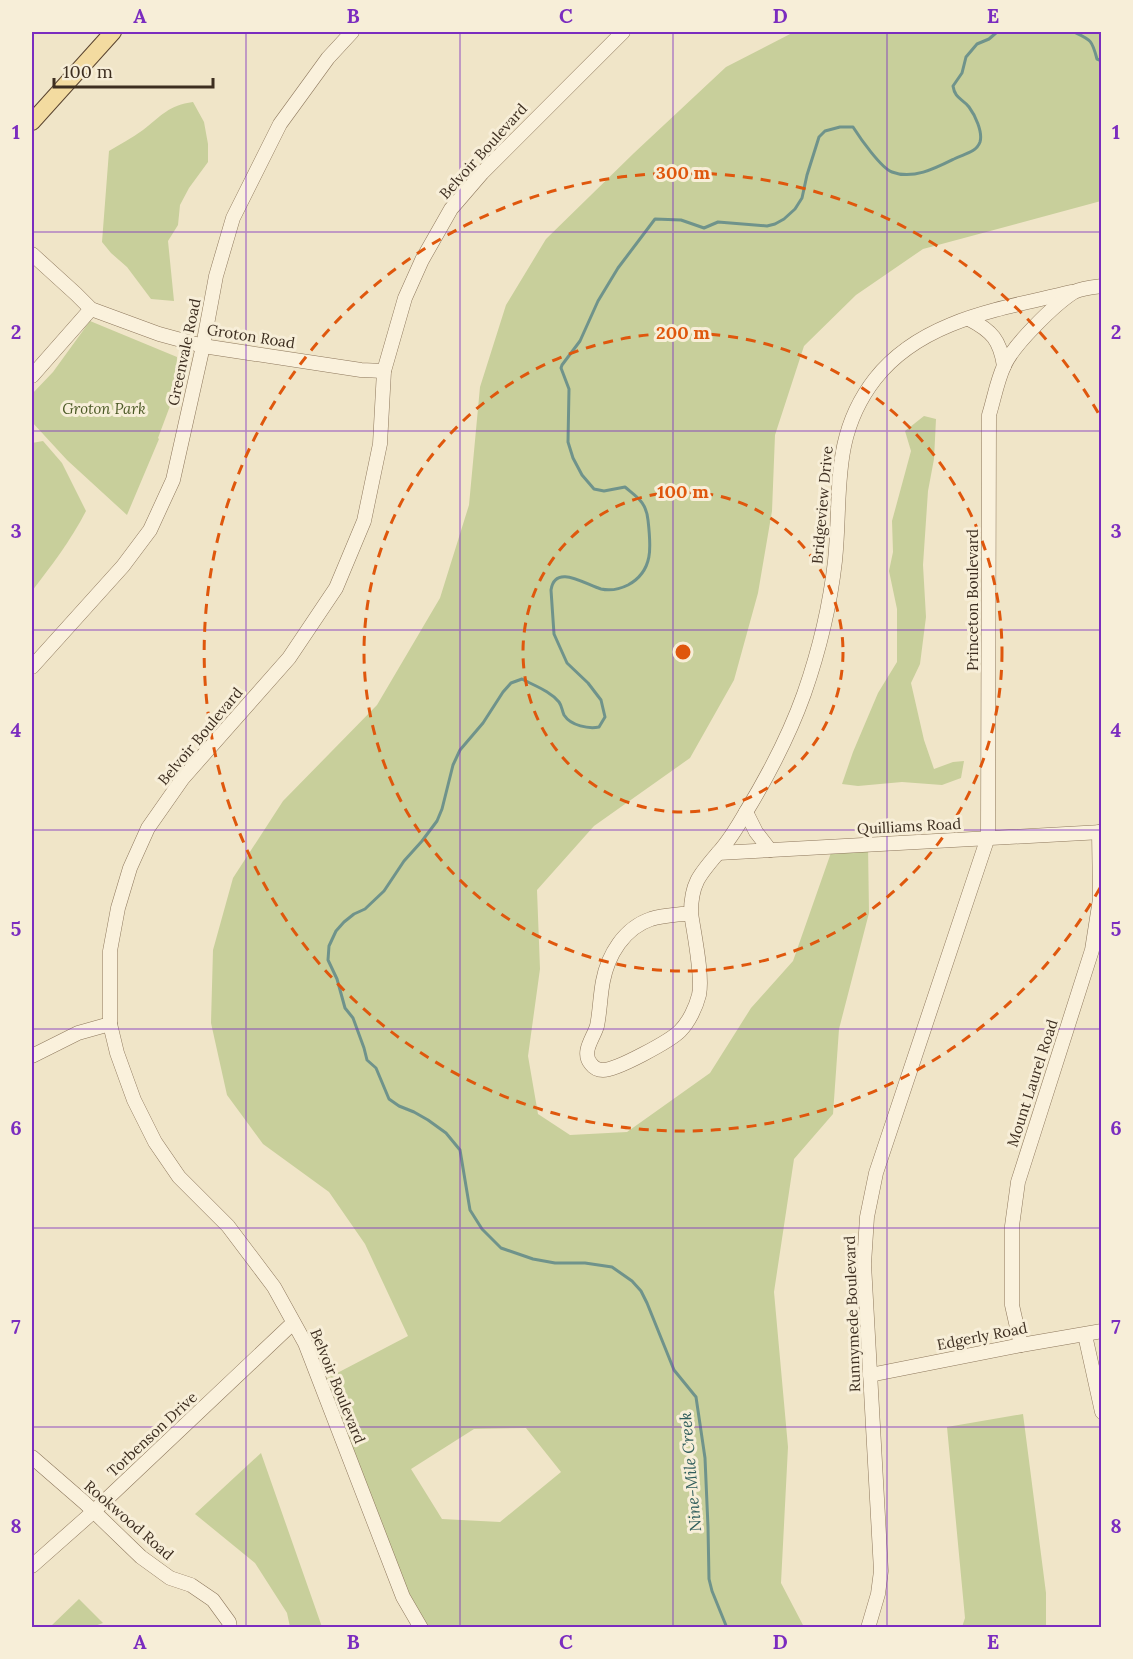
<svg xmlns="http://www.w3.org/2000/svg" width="1133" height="1659" font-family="Lora,serif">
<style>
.green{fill:#c8cf9b;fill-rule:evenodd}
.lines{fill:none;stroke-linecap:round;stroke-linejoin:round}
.stream{stroke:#6f938b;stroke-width:3}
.minor-casing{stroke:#8d775c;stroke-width:15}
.major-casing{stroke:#5b4530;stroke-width:18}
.minor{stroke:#faf1dc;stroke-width:14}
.major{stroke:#f3dba0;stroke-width:16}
.grid{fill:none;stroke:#7b2cbf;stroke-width:1.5;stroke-opacity:0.55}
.ring{fill:none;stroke:#df570d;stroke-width:3;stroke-dasharray:10 8}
.labels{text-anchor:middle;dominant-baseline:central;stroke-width:6;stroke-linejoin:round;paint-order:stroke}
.street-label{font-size:15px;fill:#3d2e20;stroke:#f7eed8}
.park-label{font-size:15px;font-style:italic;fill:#4c5a26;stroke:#f7eed8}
.water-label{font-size:16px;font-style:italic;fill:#2f5d5b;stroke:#f7eed8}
.centre{fill:#df570d;stroke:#f7eed8;stroke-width:3}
.ring-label{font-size:18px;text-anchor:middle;font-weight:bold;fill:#df570d;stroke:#f7eed8;stroke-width:6;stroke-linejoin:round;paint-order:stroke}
.neatline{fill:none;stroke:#7b2cbf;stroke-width:2}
.grid-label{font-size:20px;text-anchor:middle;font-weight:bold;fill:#7b2cbf}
</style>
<rect width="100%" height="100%" fill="#f0e5c8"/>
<g class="green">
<path d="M794,32H1101V201L923,249L856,295L804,346L775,435L772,511L758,593L734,680L690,758L594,826L537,890L540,969L528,1056L538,1114L570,1135L627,1132L710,1073L751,1008L793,961L833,847L868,845L869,913L839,1029L833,1114L794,1159L774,1292L788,1447L781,1583L804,1627H419L320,1382L408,1336L365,1244L329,1192L263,1144L227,1095L211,1023L213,950L233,878L283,801L377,705L440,598L469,505L480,387L506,305L546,239L634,153L726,67ZM526,1428L561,1472L500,1522L442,1519L411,1469L474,1429Z"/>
<path d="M193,102L204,122L208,144V162L189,188L180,205L178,225L168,241L174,301L151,299L127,267L111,253L102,242L109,151C120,144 132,138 143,130C161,116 169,105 193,102Z"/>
<polygon points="90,321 177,357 176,390 158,438 159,439 127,515 67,460 32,422 32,394 53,372"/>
<polygon points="924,416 936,419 934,459 928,491 923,565 926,617 920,664 911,683 924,740 934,769 953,762 964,761 961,778 942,785 902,782 858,786 842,784 853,752 878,693 897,662 897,609 889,571 893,552 892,521 911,451 905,431"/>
<path d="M43,441L62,463L86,511C71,540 52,565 32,591V443Z"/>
<polygon points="1023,1414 1046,1593 1046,1627 962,1627 965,1618 947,1427"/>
<polygon points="261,1453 322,1627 290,1627 287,1613 255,1563 195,1514"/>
<polygon points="79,1599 103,1623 92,1627 50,1627"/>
</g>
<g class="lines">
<g class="stream">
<path d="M1074,32C1091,40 1092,40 1097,59L1102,61"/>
<path d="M727,1628L712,1591L709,1579L708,1527L705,1458L696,1397L674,1370L647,1303L641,1291L632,1281L612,1267L585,1263H555L533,1259L501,1248L482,1229L470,1210L460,1150L446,1133L428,1120L414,1112L399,1106L389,1099L376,1068L367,1060L364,1048L353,1018L345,1008L337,979L328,960L329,946L336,931L344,922L354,914L365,909L384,891L404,861L422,841L437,821L442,809L453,765L460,750L483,723L503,692L511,683L522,679C535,686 550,691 559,702C562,706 562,711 564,715C571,726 589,729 599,727L605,717L601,700L588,683L567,663L554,634L551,590C555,563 586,585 601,589C610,591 620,589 628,585C654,571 651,546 648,520C646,502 638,498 625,487L604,491L594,489L582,475L573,458L568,442L569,389L561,368L562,365L580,341L598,301L618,268L655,219L681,220L704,228L718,222L767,226L775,224L784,219L795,209L802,198L807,175L819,137L825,131L840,127H853C860,138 881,168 892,172C913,180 936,168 954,159C963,154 976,153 980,142C983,132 975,115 969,107C962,98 955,99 953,86L962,73L966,57L977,44L989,39L997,32"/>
</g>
<g class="minor-casing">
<g id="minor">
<polyline points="32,254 76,294 91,309 159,334 203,346 361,370 384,371"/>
<path d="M969,319C992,331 1000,340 1004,366"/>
<polyline points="32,376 91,309"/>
<polyline points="32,667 123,566 150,530 173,480 203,346 216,276 233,218 280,124 328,58 352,32"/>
<polyline points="746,812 756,832 770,850"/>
<polyline points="718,853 1102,832"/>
<path d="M691,913C694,934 703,976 699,995C696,1007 689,1022 680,1031C670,1041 617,1070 603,1070C599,1070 594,1068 591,1064C581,1052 593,1039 597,1026C600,1012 600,996 603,981C608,955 624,928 651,919C664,915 678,915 691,913C691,884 699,875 718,853C729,841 738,826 746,812C769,774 789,736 804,694C819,651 830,606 835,561C842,494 830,437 875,379C922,319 1002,309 1071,292"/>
<polyline points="32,1056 78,1033 110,1024"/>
<polyline points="1085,1335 1102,1412"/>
<polyline points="1021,1345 1012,1305 1012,1226 1018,1182 1092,950 1100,899 1099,832"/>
<polyline points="870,1375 1021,1345 1102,1331"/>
<polyline points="32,1457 85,1503 141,1557 170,1578 191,1585 213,1600 229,1622 230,1628"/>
<polyline points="32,1566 93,1512 293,1323"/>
<polyline points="421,1628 403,1597 305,1343 274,1287 228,1226 179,1177 155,1142 134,1100 117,1053 110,1024 110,951 118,908 130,868 148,828 183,778 289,658 336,588 364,521 380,444 384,371 405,298 422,260 451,209 482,173 623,32"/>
<path d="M868,1628L878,1594L881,1571L864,1264L867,1217L876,1173L988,837L989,415C994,399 997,381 1004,366C1013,345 1055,304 1074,292C1082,288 1093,287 1102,286"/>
</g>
</g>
<g class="major-casing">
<polyline id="major" points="32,122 113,32"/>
</g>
<use href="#minor" class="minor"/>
<use href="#major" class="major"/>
</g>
<path class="grid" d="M246,32V1628M460,32V1628M673,32V1628M887,32V1628M32,232H1102M32,431H1102M32,630H1102M32,830H1102M32,1029H1102M32,1228H1102M32,1427H1102"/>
<g class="ring">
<circle cx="683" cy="652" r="160"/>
<circle cx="683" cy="652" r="319"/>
<path d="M1100 888A479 479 0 1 1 1100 416"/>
</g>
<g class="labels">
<g class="street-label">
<text transform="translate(483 151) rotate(-48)">Belvoir Boulevard</text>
<text transform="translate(251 336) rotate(9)">Groton Road</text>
<text transform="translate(184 352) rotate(-78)">Greenvale Road</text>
<text transform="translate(822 505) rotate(-85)">Bridgeview Drive</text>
<text transform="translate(972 600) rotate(-90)">Princeton Boulevard</text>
<text transform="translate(200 736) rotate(-50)">Belvoir Boulevard</text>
<text transform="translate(909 826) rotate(-3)">Quilliams Road</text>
<text transform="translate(1032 1083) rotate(-72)">Mount Laurel Road</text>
<text transform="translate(852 1314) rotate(-92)">Runnymede Boulevard</text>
<text transform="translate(982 1336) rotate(-11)">Edgerly Road</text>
<text transform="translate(338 1386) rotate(68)">Belvoir Boulevard</text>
<text transform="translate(152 1434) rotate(-43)">Torbenson Drive</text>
<text transform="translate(129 1520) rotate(41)">Rookwood Road</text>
</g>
<g class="park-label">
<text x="104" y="408">Groton Park</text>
</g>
<g class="water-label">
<text transform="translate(690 1472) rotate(-95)">Nine-Mile Creek</text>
</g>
</g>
<circle cx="683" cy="652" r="9" class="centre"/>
<g class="ring-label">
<text x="683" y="179">300 m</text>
<text x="683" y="339">200 m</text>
<text x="683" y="498">100 m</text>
</g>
<rect width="1133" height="1659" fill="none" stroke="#f7eed8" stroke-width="66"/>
<path d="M54 78v9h159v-9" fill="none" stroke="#3d2e20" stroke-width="3"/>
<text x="63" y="78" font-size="18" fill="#3d2e20" stroke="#f7eed8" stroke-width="4.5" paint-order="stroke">100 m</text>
<rect x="33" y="33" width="1067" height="1593" class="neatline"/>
<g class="grid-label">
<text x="140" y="23">A</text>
<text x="353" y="23">B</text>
<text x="566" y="23">C</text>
<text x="780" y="23">D</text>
<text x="993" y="23">E</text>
<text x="16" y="139">1</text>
<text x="1116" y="139">1</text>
<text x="16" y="339">2</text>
<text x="1116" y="339">2</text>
<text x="16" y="538">3</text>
<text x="1116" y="538">3</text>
<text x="16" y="737">4</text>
<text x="1116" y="737">4</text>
<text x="16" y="936">5</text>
<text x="1116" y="936">5</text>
<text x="16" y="1135">6</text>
<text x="1116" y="1135">6</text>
<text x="16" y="1334">7</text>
<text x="1116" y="1334">7</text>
<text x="16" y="1533">8</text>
<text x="1116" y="1533">8</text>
<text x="140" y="1649">A</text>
<text x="353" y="1649">B</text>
<text x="566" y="1649">C</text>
<text x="780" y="1649">D</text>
<text x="993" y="1649">E</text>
</g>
</svg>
